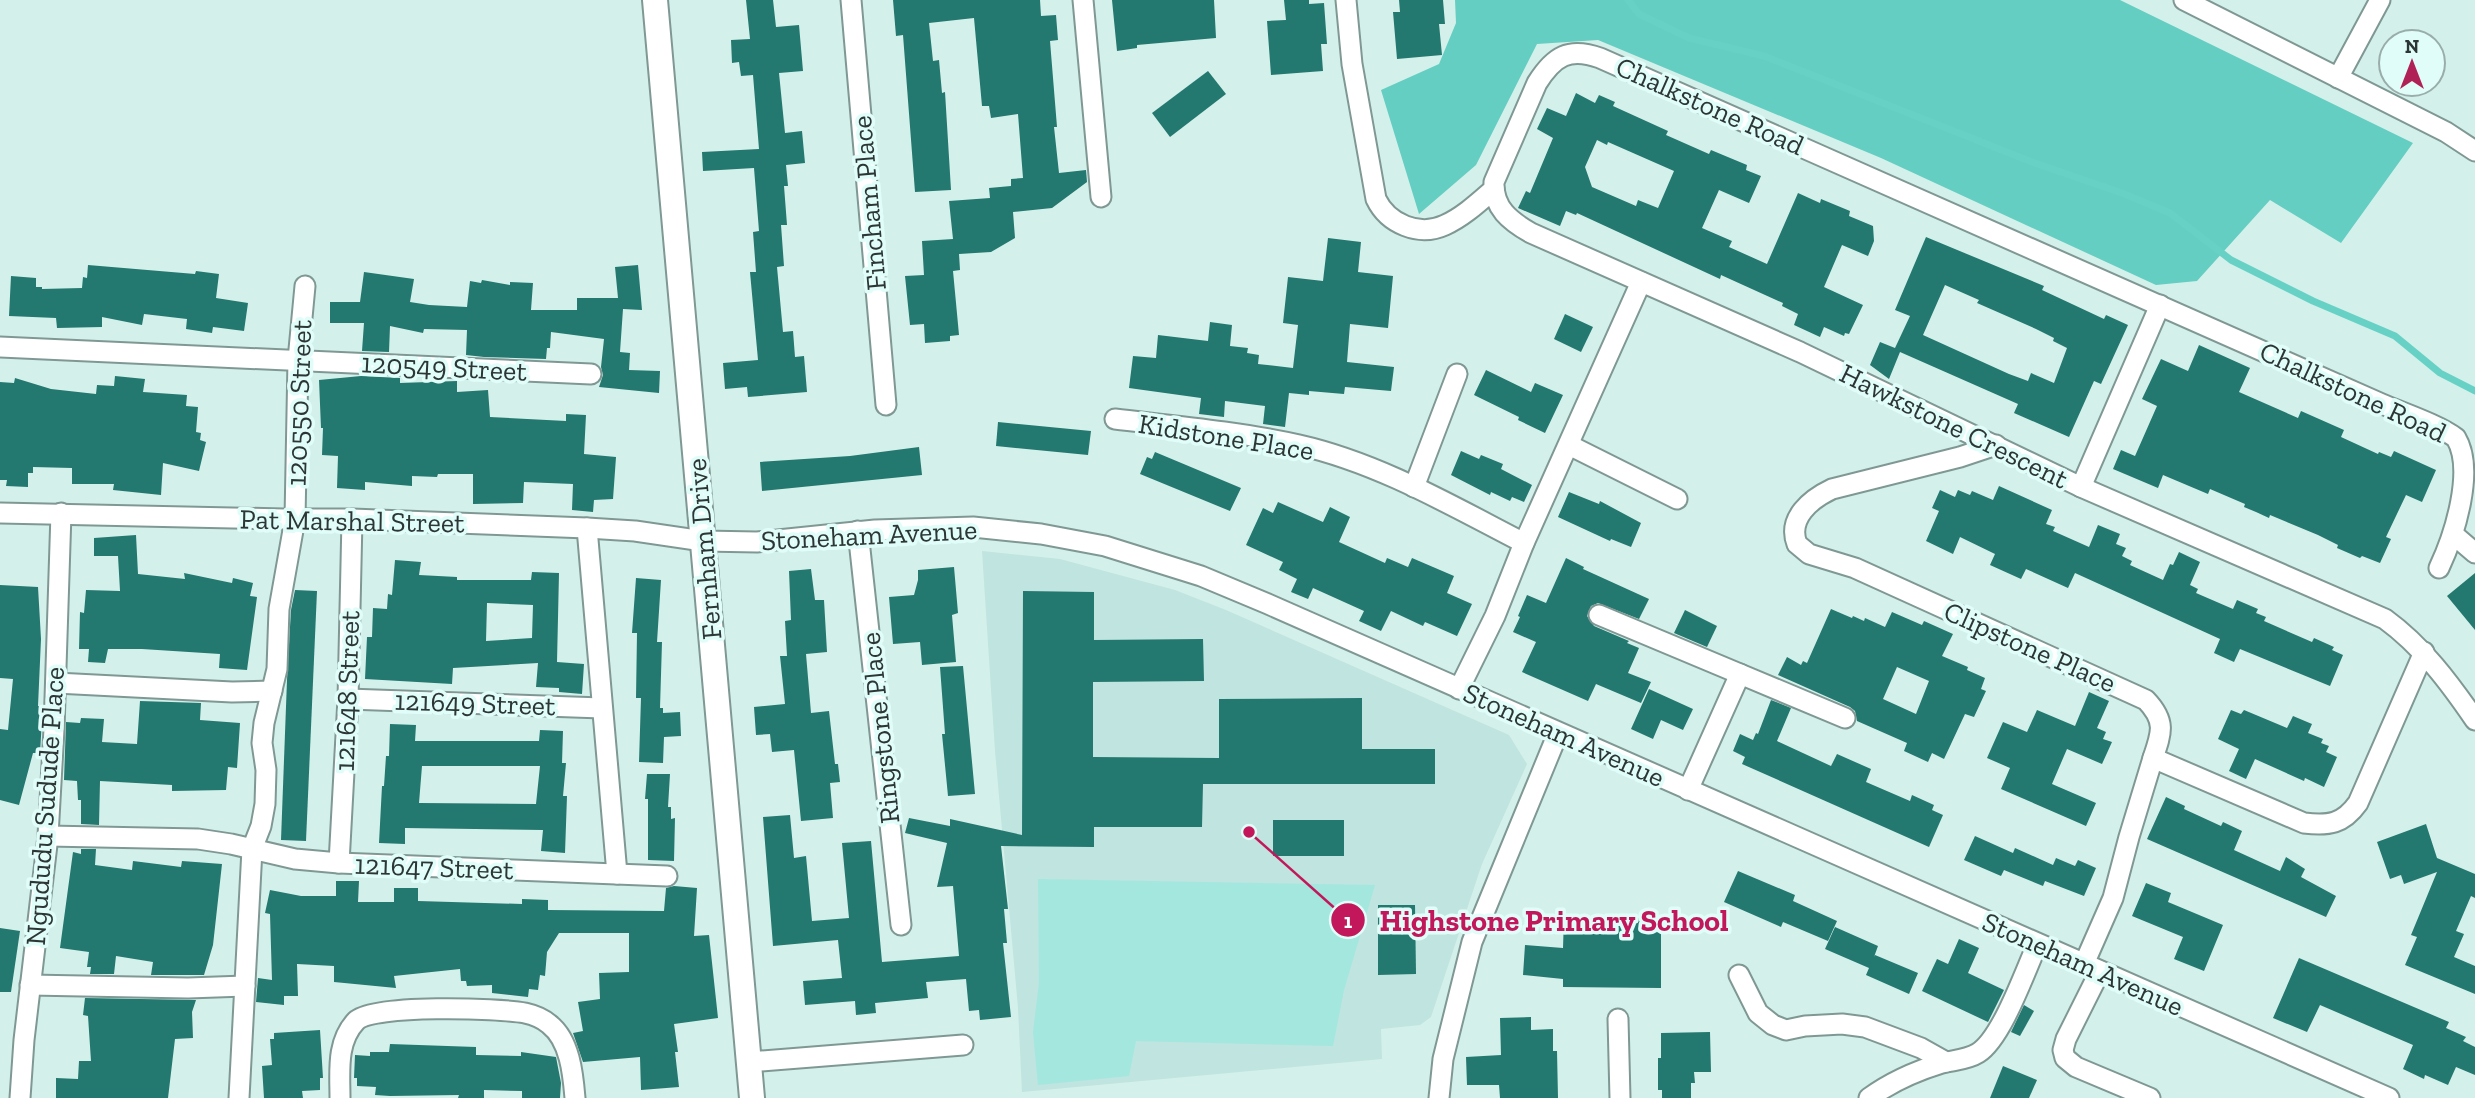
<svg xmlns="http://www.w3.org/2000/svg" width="2475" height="1098" font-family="'Zilla Slab',serif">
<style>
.built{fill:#c0e4df}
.green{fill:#a3e7de}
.forest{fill:#64cec2}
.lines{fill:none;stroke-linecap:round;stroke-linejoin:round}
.stream{stroke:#68d1c5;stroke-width:7}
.building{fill:#23786f;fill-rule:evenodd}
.minor-casing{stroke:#7f9894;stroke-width:23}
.tertiary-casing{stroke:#7f9894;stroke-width:28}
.minor{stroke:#fff;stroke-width:19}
.tertiary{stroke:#fff;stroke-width:24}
.labels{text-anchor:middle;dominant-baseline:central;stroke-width:7;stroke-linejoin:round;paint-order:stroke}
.street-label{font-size:28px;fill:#2c3735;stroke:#e1fdf9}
.leader{fill:none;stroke:#c2185b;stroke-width:2.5}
.callout-dot{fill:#c2185b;stroke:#e1fdf9;stroke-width:2.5}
.mark-label{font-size:21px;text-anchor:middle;font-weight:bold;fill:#fff}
.callout-label{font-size:30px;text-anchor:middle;font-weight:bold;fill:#c2185b;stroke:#e1fdf9;stroke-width:7;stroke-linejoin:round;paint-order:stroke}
</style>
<rect width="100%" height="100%" fill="#d4f0eb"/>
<polygon class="built" points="982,551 1060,559 1175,590 1226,610 1509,735 1527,764 1482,864 1431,1017 1420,1025 1381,1029 1382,1059 1022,1092 1018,1008 995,751"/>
<polygon class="green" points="1038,879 1375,885 1344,990 1333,1046 1136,1041 1129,1076 1038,1085 1033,1032 1039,983"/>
<polygon class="forest" points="1455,0 2120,0 2413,143 2341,243 2270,200 2197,281 2156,285 1881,158 1598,40 1537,44 1476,165 1419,214 1381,90 1439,64 1456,23"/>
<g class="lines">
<polyline class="stream" points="1628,0 1639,14 1689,38 1764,56 2032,162 2122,193 2170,213 2231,260 2313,301 2395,336 2440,373 2475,391"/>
</g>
<g class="building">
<polygon points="746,0 773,0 776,27 799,25 803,71 779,73 785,133 802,131 805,163 786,165 788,186 784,186 787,225 781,225 784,266 777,267 783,332 793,331 795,357 804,356 807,392 748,397 747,387 725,389 723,363 758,360 750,272 756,272 753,232 759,231 754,168 703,171 702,152 759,149 753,75 741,76 739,62 732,63 731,40 750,39"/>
<polygon points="893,0 1040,0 1041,16 1056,15 1058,40 1050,41 1057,127 1054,127 1059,173 1086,170 1087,182 1052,208 1013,212 1015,238 991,252 959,254 960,270 953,271 959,335 950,336 950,341 925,343 924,324 910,325 905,276 924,275 922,241 953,239 949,201 990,198 989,188 1011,186 1011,179 1023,178 1018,114 991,118 989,106 982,106 974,18 929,23 933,61 939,60 942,93 945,92 951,190 915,192 903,35 896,36"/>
<polygon points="1112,0 1214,0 1216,38 1137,45 1137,48 1117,51"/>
<polygon points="1284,0 1309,0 1309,4 1324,3 1327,44 1321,44 1323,71 1271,75 1267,21 1286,20"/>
<polygon points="1399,0 1443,0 1445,24 1439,24 1442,55 1397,59 1393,12 1400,12"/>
<polygon points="1208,71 1226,94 1170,137 1152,113"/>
<path d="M1576,93L1595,103L1599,95L1615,102L1613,106L1668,131L1666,135L1709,154L1711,150L1747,165L1746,170L1761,176L1749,203L1719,190L1702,228L1732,241L1729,247L1767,264L1798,193L1820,203L1821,199L1850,211L1849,216L1873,226L1874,241L1868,256L1842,245L1824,287L1863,305L1849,334L1845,333L1844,336L1824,327L1820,337L1794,325L1798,314L1782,306L1783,303L1721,275L1720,279L1577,213L1576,215L1566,211L1560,226L1518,208L1526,191L1530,193L1553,138L1537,129L1547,108L1566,116ZM1597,140L1607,145L1608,142L1674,171L1658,208L1638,200L1636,206L1592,187L1585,167Z"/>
<path d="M1926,237L2044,286L2042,290L2104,319L2106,315L2128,325L2101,384L2094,381L2069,437L2014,413L2018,404L1900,352L1889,379L1870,365L1880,342L1895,348L1910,316L1895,310ZM1945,285L1979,300L1977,303L2036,329L2054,338L2053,341L2067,348L2054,383L2031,373L2028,381L2009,374L1923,335Z"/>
<polygon points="1328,238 1361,242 1358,272 1393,276 1388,328 1350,324 1347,362 1394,367 1391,391 1345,387 1344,394 1309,391 1309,395 1289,393 1285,427 1263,424 1265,406 1225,401 1224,417 1199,414 1201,398 1129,388 1133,356 1156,358 1158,335 1208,341 1210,322 1232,325 1230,346 1248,348 1247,353 1259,355 1258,364 1293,368 1298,325 1283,323 1288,277 1323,281"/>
<polygon points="88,265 195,274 196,271 219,274 216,298 248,303 244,331 213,327 212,333 186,329 187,319 144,314 142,325 102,317 102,327 57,328 56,318 9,316 11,276 36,278 36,287 42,287 42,289 82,288 83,277 87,278"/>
<polygon points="638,265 642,310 623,309 620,352 630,353 629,370 660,371 659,393 599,387 603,375 601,367 604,339 551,332 550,348 547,348 546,359 484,357 466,355 467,330 424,329 423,333 390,326 389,352 362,351 364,323 330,323 330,302 360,302 364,272 414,279 410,302 429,305 467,307 470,281 481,283 482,280 510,285 510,282 533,283 531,310 577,310 577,298 618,298 615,267"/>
<polygon points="1565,314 1593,327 1581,352 1554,339"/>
<polygon points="2199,345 2250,368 2239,392 2298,418 2301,411 2344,430 2341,437 2378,454 2379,452 2391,457 2394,451 2436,470 2422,502 2406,495 2386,537 2391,539 2380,563 2362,556 2360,558 2337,548 2338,545 2318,535 2270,515 2269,518 2256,512 2244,507 2245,504 2210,489 2208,494 2163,475 2158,488 2113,469 2121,450 2135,456 2157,406 2142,399 2161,359 2188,371"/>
<polygon points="1486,370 1531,392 1535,383 1563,395 1545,433 1518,420 1519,417 1474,395"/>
<polygon points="115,376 145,379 143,392 187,395 186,406 198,407 196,432 201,433 200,440 206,442 199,471 163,463 161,495 113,490 114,484 72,484 72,468 33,467 33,473 28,473 28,487 6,486 7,480 0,480 0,382 14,383 15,378 51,389 96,394 97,385 114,386"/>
<polygon points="361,376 400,378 400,383 457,381 457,392 488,390 490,417 566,421 566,414 586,415 584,454 616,457 613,499 594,500 593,512 572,510 573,484 524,482 523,503 473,504 473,474 438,474 437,477 412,476 412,486 365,482 365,490 337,488 338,456 322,455 323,428 321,428 319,380"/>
<polygon points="998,422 1091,431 1088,455 996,446"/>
<polygon points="919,447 922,475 762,491 760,462 850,456"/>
<polygon points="1461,451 1479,459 1481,455 1503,464 1501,469 1532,485 1524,502 1512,497 1510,501 1491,492 1490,495 1451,475"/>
<polygon points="1155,452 1241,488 1230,511 1140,474 1147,457 1152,459"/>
<polygon points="1999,486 2052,510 2046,524 2055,527 2053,531 2089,547 2098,525 2120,534 2116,544 2126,548 2122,556 2132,561 2130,565 2163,580 2170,564 2173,565 2179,552 2200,562 2190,585 2198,589 2196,593 2233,609 2237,600 2258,609 2256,613 2266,617 2264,621 2312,642 2314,638 2334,647 2332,650 2343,655 2330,686 2240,649 2234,662 2214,653 2220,639 2075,573 2068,588 2026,569 2021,579 1990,565 1995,554 1960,537 1953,554 1926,541 1939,511 1932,508 1940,490 1955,497 1958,490 1970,495 1972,491 1993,500"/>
<polygon points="1569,492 1599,504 1600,501 1641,523 1631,547 1611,539 1610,541 1558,517"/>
<polygon points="1278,502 1323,522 1330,507 1350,517 1339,542 1385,563 1387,558 1408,567 1412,558 1454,576 1447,593 1472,604 1457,636 1425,622 1423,626 1391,611 1381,631 1359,621 1364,611 1313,588 1308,599 1291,592 1297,579 1279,570 1283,562 1246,545 1263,508 1273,513"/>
<polygon points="136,535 138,574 185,579 184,573 232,583 233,578 253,583 250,596 257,597 247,670 219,668 220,654 142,649 108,649 105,663 88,662 89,649 79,649 80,612 84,613 86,590 120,591 118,556 94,556 94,538"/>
<polygon points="1566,558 1584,567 1583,569 1649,599 1639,619 1598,603 1591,606 1587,616 1594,626 1629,641 1627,643 1639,648 1628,673 1651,682 1641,703 1596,684 1588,701 1522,672 1536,642 1513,632 1520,617 1518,616 1527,595 1546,603"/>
<path d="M395,560L421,562L419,575L457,577V580H531L532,572L559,573L557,662L584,664L582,694L559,692V688L536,687L538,663L453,668L452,684L365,679L367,637H372L373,608L387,609L388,594L392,595ZM487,603L533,605L532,638L486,641Z"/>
<polygon points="954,567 958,613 952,615 956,662 922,665 920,642 893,644 889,597 914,595 918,580 918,570"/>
<polygon points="811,569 815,600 824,600 827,652 806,654 811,713 829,711 835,764 838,764 840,782 830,783 833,818 801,821 794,750 772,752 770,734 756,735 754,707 785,704 780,656 787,656 785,621 791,620 789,571"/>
<polygon points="2475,573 2475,630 2447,596"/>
<polygon points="636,578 661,580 657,642 662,642 660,708 663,708 663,713 680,712 681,736 664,737 663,763 639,762 641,698 636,698 637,633 632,633"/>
<polygon points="0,585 38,587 41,639 38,706 41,707 39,719 42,719 40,753 33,753 19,805 0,800 0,729 8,730 13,679 0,678"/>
<polygon points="295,590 317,591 306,841 281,840 287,680 291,610"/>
<polygon points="1023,591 1094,592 1094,640 1203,639 1204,681 1093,682 1093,757 1219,758 1219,699 1362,698 1362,749 1435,749 1435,784 1203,784 1202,827 1094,827 1094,847 1001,846 1008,909 1004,909 1007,943 1003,943 1011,1017 980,1020 979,1010 969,1011 966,979 926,982 928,998 875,1003 876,1013 856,1015 855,1001 805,1005 803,981 842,978 838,940 773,946 763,817 790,815 794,858 806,856 812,921 849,918 842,843 871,841 882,962 959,956 953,886 937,887 947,843 905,833 909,818 950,826 950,819 1022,835"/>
<path d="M1831,609L1852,618L1853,616L1864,621L1865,618L1885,627L1892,612L1922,625L1924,621L1953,634L1942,656L1968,667L1967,670L1985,678L1981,689L1986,691L1974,717L1965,714L1944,759L1932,753L1928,762L1904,751L1907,743L1857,721L1855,711L1850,707L1778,675L1787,657L1801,665L1803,661L1807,663ZM1897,667L1929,681L1916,714L1883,699Z"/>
<polygon points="1685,610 1717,626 1707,647 1674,633"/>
<polygon points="963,666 975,794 948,796 942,734 945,734 940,667"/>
<polygon points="1649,689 1693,709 1683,730 1661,720 1653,739 1631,729"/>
<polygon points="2089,692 2109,701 2097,728 2106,732 2103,739 2112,742 2102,764 2067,749 2052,784 2096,803 2086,826 2001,789 2010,768 1987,758 2003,722 2027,732 2037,710 2075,726"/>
<polygon points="1771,700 1791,708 1777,741 1831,766 1837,754 1871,769 1866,782 1910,801 1912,795 1934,805 1932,810 1943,815 1929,847 1742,764 1745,757 1733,751 1740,734 1753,740 1756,733 1758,734"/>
<polygon points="140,701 201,703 200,720 240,723 237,768 228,767 226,790 172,791 172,785 100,781 99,825 81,824 81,800 78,800 77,781 64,780 66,722 80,723 81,718 104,719 102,742 137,744"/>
<polygon points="2231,710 2241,714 2244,710 2287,728 2293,716 2312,724 2308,733 2323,739 2321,743 2329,746 2326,752 2337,757 2324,787 2305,778 2304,781 2255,759 2246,779 2229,771 2239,749 2218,739"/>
<path d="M390,724L416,725L415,741H539L540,730L563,731L562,763H566L563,796H567L565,853L541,851L543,830L405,828V844L379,843L382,786H384L386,756H389ZM422,766H540L536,804L419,803Z"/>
<polygon points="647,774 670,774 668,807 671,807 671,819 675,818 674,861 648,860 648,799 645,799"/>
<polygon points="2166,797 2185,806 2184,809 2221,826 2223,822 2242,831 2234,850 2280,871 2286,857 2305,869 2301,877 2336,896 2326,917 2147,839"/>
<rect x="1273" y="820" width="71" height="36"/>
<polygon points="2426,824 2437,858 2475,874 2475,898 2471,896 2456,931 2464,934 2454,957 2475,966 2475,994 2405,965 2417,937 2411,935 2437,872 2404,884 2401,875 2390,879 2377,842"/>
<polygon points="1975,836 2013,853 2015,848 2053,865 2056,858 2075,866 2078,860 2096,868 2084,896 2045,881 2043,886 2004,870 2001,876 1964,860"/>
<polygon points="81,849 96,849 95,865 132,870 133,861 181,867 182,861 222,864 213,945 204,975 151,975 153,962 116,956 114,974 90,974 91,967 87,967 89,952 60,948 73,852 81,854"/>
<polygon points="1738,871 1795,895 1793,901 1837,921 1828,941 1783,922 1781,927 1724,902"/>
<polygon points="336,881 359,881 358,902 394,902 394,888 418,888 418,901 522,904 522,899 548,900 548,910 664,911 666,888 674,886 697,888 694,936 709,935 718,1018 674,1024 678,1052 675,1052 679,1087 641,1090 640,1057 583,1062 573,1033 583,1031 578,1002 600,999 599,973 629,972 629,933 559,933 547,952 545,976 540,975 538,990 529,989 528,997 492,993 492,985 467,986 466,981 461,981 460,969 394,976 396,988 334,982 334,966 297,964 298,996 284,996 284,1005 256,1002 258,978 272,980 270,914 265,913 270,890 301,896 336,896"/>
<polygon points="2146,883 2171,893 2168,902 2223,925 2204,971 2174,959 2183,937 2132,916"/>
<polygon points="1378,905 1415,905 1416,974 1378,975"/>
<polygon points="1564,917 1661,918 1661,988 1563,987 1563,979 1523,975 1525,945 1563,948"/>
<polygon points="1835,927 1878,946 1874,957 1875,955 1918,973 1909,994 1866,975 1869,968 1825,949"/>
<polygon points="0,928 20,931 11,992 0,992"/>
<polygon points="1959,939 1979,948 1968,973 2004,990 1988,1022 1922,991 1937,959 1948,964"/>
<polygon points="2299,958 2449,1022 2446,1028 2466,1037 2463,1041 2475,1047 2475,1075 2456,1067 2448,1085 2425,1075 2424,1079 2403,1069 2413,1045 2320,1005 2307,1032 2273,1018"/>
<polygon points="85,998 196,1000 192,1012 193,1038 175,1039 168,1098 56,1098 56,1078 78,1079 79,1061 91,1061 88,1016 83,1015"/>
<polygon points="2024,1005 2034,1011 2020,1036 2011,1032"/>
<polygon points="1531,1017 1531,1030 1553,1029 1553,1051 1557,1051 1558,1098 1500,1098 1499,1085 1467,1085 1466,1057 1501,1055 1500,1018"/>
<polygon points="320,1030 323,1078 320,1078 320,1090 302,1091 303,1098 264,1098 262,1066 272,1065 270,1039 274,1039 274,1033"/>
<polygon points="1710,1032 1711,1072 1694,1072 1695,1083 1691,1083 1691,1098 1662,1098 1662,1090 1658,1090 1658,1058 1661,1058 1661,1033"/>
<polygon points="390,1044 476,1047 476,1055 521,1056 521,1052 556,1057 561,1083 560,1098 522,1098 522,1091 484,1090 484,1098 458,1098 459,1095 390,1096 375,1095 376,1087 357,1086 357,1078 354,1078 355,1055 370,1056 370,1052 389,1052"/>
<polygon points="2003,1066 2037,1080 2029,1098 1990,1098"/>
</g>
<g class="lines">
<g class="minor-casing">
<g id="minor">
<polyline points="851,0 886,405"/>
<polyline points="1083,0 1101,197"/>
<path d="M1346,0L1352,64L1376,199C1388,224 1419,237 1445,225C1463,217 1479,202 1494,189"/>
<polyline points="2184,0 2446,132 2475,151"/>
<polyline points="2338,78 2380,0"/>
<polyline points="0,347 591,374"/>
<path d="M1115,419C1175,426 1241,432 1299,445C1379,463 1452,506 1524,543"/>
<polyline points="1569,445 1677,499"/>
<path d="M1996,445L1960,457L1832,489C1811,499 1787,518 1797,544L1809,554L1855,568L2146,700C2166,721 2162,732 2153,758"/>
<polyline points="1414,487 1457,374"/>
<polyline points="2081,487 2160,305"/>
<polyline points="0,513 284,519 352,519 587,528 635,531 703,541 757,542 875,530 973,527 1041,534 1105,546 1201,576 1268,604 2389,1098"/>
<polyline points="587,528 617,874"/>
<polyline points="858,531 901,925"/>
<polyline points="2454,535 2475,553"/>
<path d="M2439,568C2455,534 2475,470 2456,438C2439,425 2403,413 2382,404L1600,58C1569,47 1554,56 1537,83L1494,182C1493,208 1510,221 1531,233L1800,352L2081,487L2385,619C2422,646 2449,682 2475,720"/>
<polyline points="1599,615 1740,674 1688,790"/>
<polyline points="1740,674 1845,718"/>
<polyline points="56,683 232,692 272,691"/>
<polyline points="1459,689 1495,616 1524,543 1641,282"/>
<polyline points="348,699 602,708"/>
<polyline points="48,836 198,839 231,844 295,859 339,863 667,876"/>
<polyline points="339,863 348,699 352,519"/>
<path d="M2084,964L2113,898L2129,837L2153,758L2304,823C2329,826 2343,824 2358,803L2424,652"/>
<polyline points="2100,971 2066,1039 2063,1050 2065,1058 2076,1067 2150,1098"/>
<polyline points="1739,975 1758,1013 1773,1025 1786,1030 1805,1026 1842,1024 1865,1027 1921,1048 1946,1062"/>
<polyline points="30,985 188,988 245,986"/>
<polyline points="1618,1019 1620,1098"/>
<polyline points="749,1062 963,1045"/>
<polyline points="20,1098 24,1040 48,836 54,729 61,513"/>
<polyline points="239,1098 252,849 261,826 265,804 266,770 262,743 264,723 277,669 279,609 295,519 298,360 305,286"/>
<path d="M340,1098C340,1072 336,1042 356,1021C373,1004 498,1008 525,1013C534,1015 542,1018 549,1024C570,1040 573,1074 575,1098"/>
<polyline points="1439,1098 1443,1059 1472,942 1558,733"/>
<path d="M1869,1098C1891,1082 1916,1071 1942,1063C1954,1060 1967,1060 1978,1053C2002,1038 2025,971 2037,945"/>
</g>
</g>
<g class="tertiary-casing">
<polyline id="tertiary" points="655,0 752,1098"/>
</g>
<use href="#minor" class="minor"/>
<use href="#tertiary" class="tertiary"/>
</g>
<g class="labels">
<g class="street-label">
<text transform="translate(1710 106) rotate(24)">Chalkstone Road</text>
<text transform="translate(869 203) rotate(-95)">Fincham Place</text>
<text transform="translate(444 367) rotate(3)">120549 Street</text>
<text transform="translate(2353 392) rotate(25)">Chalkstone Road</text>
<text transform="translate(299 403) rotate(-88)">120550 Street</text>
<text transform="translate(1954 426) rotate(26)">Hawkstone Crescent</text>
<text transform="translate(1226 437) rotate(9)">Kidstone Place</text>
<text transform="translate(352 521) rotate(1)">Pat Marshal Street</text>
<text transform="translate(869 535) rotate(-3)">Stoneham Avenue</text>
<text transform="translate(704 549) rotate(-95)">Fernham Drive</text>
<text transform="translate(2030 647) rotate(24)">Clipstone Place</text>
<text transform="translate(347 691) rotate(-88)">121648 Street</text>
<text transform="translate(475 703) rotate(2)">121649 Street</text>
<text transform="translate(880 728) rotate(-96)">Ringstone Place</text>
<text transform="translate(1564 735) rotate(24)">Stoneham Avenue</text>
<text transform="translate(45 806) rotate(-86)">Ngududu Sudude Place</text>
<text transform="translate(434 867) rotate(2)">121647 Street</text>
<text transform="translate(2083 964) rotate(24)">Stoneham Avenue</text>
</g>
</g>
<path class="leader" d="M1249 832L1348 920"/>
<g class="callout-dot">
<circle cx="1249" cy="832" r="7"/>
<circle cx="1348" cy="920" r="18"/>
</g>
<g class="mark-label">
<text x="1348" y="928">1</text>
</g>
<g class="callout-label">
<text x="1554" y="931">Highstone Primary School</text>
</g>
<g transform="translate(2412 63)"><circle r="33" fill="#e1fdf9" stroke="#99aeab" stroke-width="2"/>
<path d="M0-5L12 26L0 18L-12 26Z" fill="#b02155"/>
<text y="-10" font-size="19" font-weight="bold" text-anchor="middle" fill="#2c3735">N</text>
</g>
</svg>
